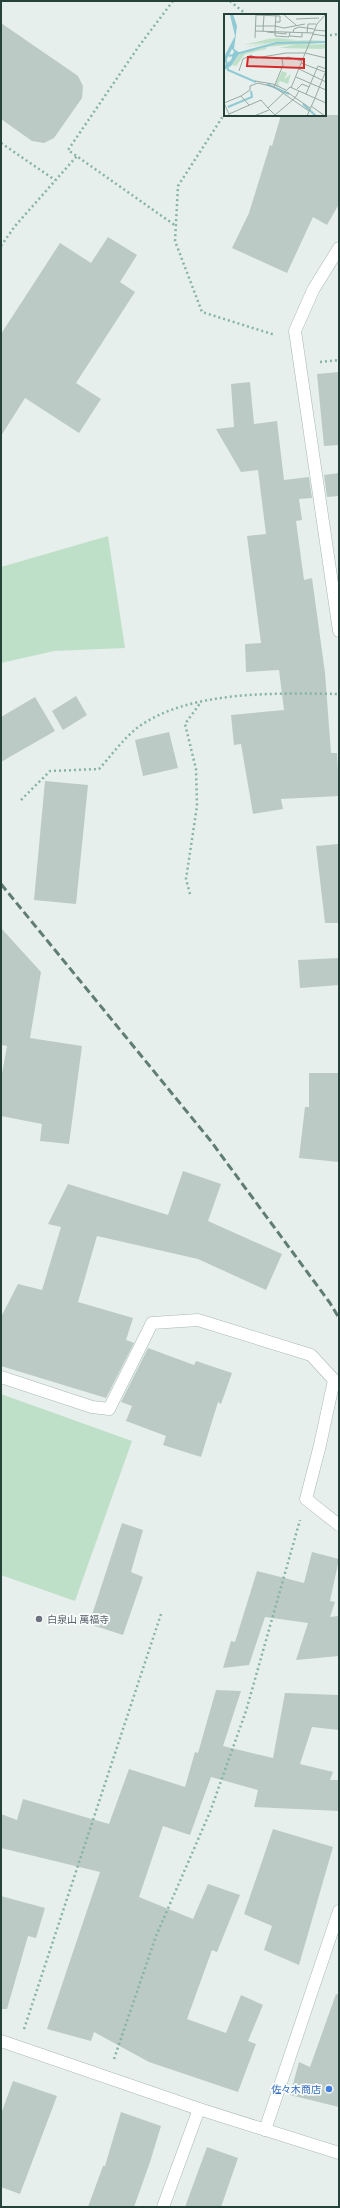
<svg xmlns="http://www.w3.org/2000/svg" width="340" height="2208" font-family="Ubuntu,'Noto Sans JP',sans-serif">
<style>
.green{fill:#bfe0c8}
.building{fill:#bbcac4}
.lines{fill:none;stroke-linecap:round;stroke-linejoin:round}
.minor-casing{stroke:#a8b8b2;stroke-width:13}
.path{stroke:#86b3a5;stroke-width:2.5;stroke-dasharray:2 3;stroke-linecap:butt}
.minor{stroke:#fff;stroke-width:12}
.rail{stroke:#5f7d75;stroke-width:3;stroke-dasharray:8 4;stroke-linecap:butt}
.worship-dot{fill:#6b7280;stroke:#f7fbf9;stroke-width:1.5}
.shop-dot{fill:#3f7fe0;stroke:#f7fbf9;stroke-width:1.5}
.labels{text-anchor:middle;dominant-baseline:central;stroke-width:3.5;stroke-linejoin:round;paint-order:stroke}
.worship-label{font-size:10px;fill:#5b616d;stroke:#f7fbf9;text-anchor:start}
.shop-label{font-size:10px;fill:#366cbe;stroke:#f7fbf9;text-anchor:end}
.inset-river{fill:none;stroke:#8ec9d4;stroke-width:2}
.inset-road{fill:none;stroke:#98aaa4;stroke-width:1}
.view{fill:#d62828;fill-opacity:0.15;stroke:#d62828;stroke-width:2}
.inset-edge{fill:none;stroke:#24423a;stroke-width:2}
</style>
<rect width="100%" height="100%" fill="#e6efeb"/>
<g class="green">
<polygon points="108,536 125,648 54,651 1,663 1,567"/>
<polygon points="1,1394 132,1441 75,1601 1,1575"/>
</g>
<g class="building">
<polygon points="1,23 78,76 83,86 82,98 54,138 44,143 32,141 1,119"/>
<polygon points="281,115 339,115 339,204 327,225 313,217 287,273 232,248 249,213 270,145 272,146"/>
<polygon points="108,237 137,255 120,282 135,292 76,383 101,399 79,433 25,398 1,436 1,334 60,243 91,263"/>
<polygon points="339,372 339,445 324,446 317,374"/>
<polygon points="250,382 254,424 277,421 284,480 309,477 312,498 299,499 302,520 296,521 304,580 312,578 325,673 331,753 337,753 339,790 339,796 281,799 283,809 253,814 241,744 234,745 231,715 284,710 279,670 246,672 245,644 261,643 247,536 266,534 258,470 241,472 216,429 234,427 231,384"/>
<polygon points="339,473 339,496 327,497 324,475"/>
<polygon points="76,696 87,715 63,730 52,711"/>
<polygon points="35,697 55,731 1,762 1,717"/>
<polygon points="169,732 178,768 143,776 135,740"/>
<polygon points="45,781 88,785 76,904 34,900"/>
<polygon points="339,844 339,923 325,923 316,846"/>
<polygon points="1,928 41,972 30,1038 82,1046 69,1144 40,1141 42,1124 1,1116 1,1079 7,1046 1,1045"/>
<polygon points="339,958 339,985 300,988 298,960"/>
<polygon points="309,1073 339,1073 339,1162 299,1158 305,1107 309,1107"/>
<polygon points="183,1171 221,1184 208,1221 282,1254 266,1290 198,1259 97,1236 78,1302 133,1318 126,1340 134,1343 106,1398 1,1366 1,1317 18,1284 42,1290 61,1227 48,1224 68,1184 168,1215"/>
<polygon points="148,1348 194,1365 196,1361 232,1373 221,1404 218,1402 201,1457 163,1445 166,1436 126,1421 132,1406 121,1402"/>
<polygon points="122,1523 143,1530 131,1572 143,1577 123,1635 89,1624"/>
<polygon points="312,1552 339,1559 330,1601 335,1602 330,1617 339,1616 339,1656 296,1660 308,1623 265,1617 249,1665 223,1668 231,1641 235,1642 257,1571 304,1583"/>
<polygon points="216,1690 241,1691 223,1746 273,1758 285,1693 339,1695 339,1730 312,1727 300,1764 333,1772 330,1780 339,1780 339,1811 254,1807 258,1790 211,1777 190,1835 163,1826 139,1897 193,1919 208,1884 240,1895 217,1952 212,1950 187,2019 226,2033 241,1995 263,2005 248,2041 256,2044 238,2092 149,2062 94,2032 91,2041 47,2029 100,1872 1,1848 1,1814 17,1820 23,1799 109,1824 129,1769 185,1787 195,1752 198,1753"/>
<polygon points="273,1829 333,1847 299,1965 264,1950 272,1926 244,1914"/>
<polygon points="1,1896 45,1908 36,1938 28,1936 7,2009 1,2009"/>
<polygon points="336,1994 339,1995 339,2107 290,2095 299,2062 310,2067"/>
<polygon points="13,2081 57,2096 20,2194 1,2187 1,2114"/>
<polygon points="121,2112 161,2126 150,2162 134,2207 88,2207 103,2166 105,2166"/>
<polygon points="207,2147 238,2158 221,2207 185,2207"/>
</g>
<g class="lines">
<g class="minor-casing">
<g id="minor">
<polyline points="339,248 313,290 295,331 339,631"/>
<polyline points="1,1377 92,1407 109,1409 152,1323 198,1320 311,1355 334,1380 320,1445 306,1499 339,1525"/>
<polyline points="1,2041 199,2109 339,2153"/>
<polyline points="265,2130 339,1911"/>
<polyline points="163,2207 199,2109"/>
</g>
</g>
<g class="path">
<polyline points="173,1 139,46 68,150 176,226"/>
<polyline points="230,1 247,15"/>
<polyline points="325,36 339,34"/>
<polyline points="225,113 178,186 175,241 202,312 275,335"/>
<polyline points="1,143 55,180"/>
<polyline points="1,246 15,226 77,156"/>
<polyline points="320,362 339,360"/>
<path d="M21,800L50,771L99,769C111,756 123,739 137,728C188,690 277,693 339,694"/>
<polyline points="190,894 186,879 197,806 196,769 185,724 201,702"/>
<polyline points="24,2029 161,1614"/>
<polyline points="114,2059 156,1936 210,1812 246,1711 300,1520"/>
</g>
<use href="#minor" class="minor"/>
<polyline class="rail" points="1,884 210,1140 330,1303 339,1318"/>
</g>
<circle class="worship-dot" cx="39" cy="1619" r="4"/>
<circle class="shop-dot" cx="329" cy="2089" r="4"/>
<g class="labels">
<g class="worship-label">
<text x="47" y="1619">白泉山 萬福寺</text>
</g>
<g class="shop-label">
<text x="321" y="2089">佐々木商店</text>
</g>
</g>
<g transform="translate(224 14)">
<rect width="102" height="102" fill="#e6efeb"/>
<path d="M44,25L54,24L72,26L20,31ZM102,26L64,29L51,28L19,34L50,27ZM102,28L79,31L102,30V34L97,35L55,34L73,30L43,33L42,35L21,40L12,52L8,51L16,40L26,35L35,34L31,36L51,29ZM58,57L63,59L60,65L67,60L64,70L56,67L54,70L57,73L51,71Z" fill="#bfe0c8"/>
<path d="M9,0L13,12L10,35L16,39L7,52L0,56V52L7,46L10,37L8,35L0,51V43L11,22L6,1Z" fill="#8ec9d4"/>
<path class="inset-river" d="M5,42L52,29L102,28M2,46L4,56L32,68M43,70L65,80M79,90L92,102M4,93L28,83L27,77"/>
<path class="inset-road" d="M59,0L73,12M72,5L95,4M32,12H51M51,12L60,14L81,10M90,16L102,17M31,17L89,19M39,17L40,1M43,18L62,20V18M51,18V22L65,23L66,18M51,18L52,0M69,18L70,15L75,13L90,15M83,19L84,10H92M88,20L102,22M66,22L78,23V19M31,24L32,1L56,2V8H52M81,39L102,44M77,49L101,58M75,55L102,68M15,57L19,45L27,41L32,44L62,39H81M72,63L102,76M31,67L49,70L62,76M50,73L59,51L58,45L64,43L78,47M67,74L93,10L102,0M73,75L78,70L85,73M63,78L86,94M82,80L94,52L102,55M17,82L25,91M91,84L101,59M87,92L101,102M44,94L51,101L71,84L75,77M5,100L0,89L17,82L26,76V72L34,69L50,73L85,97M5,102V100L37,86L44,94L66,73L102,89M30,102L45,96M83,102L91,84"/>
<path class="view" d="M24,43L80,45V54L23,52Z"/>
<rect width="102" height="102" class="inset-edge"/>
</g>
<rect width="340" height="2208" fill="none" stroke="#24423a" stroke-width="4"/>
</svg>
